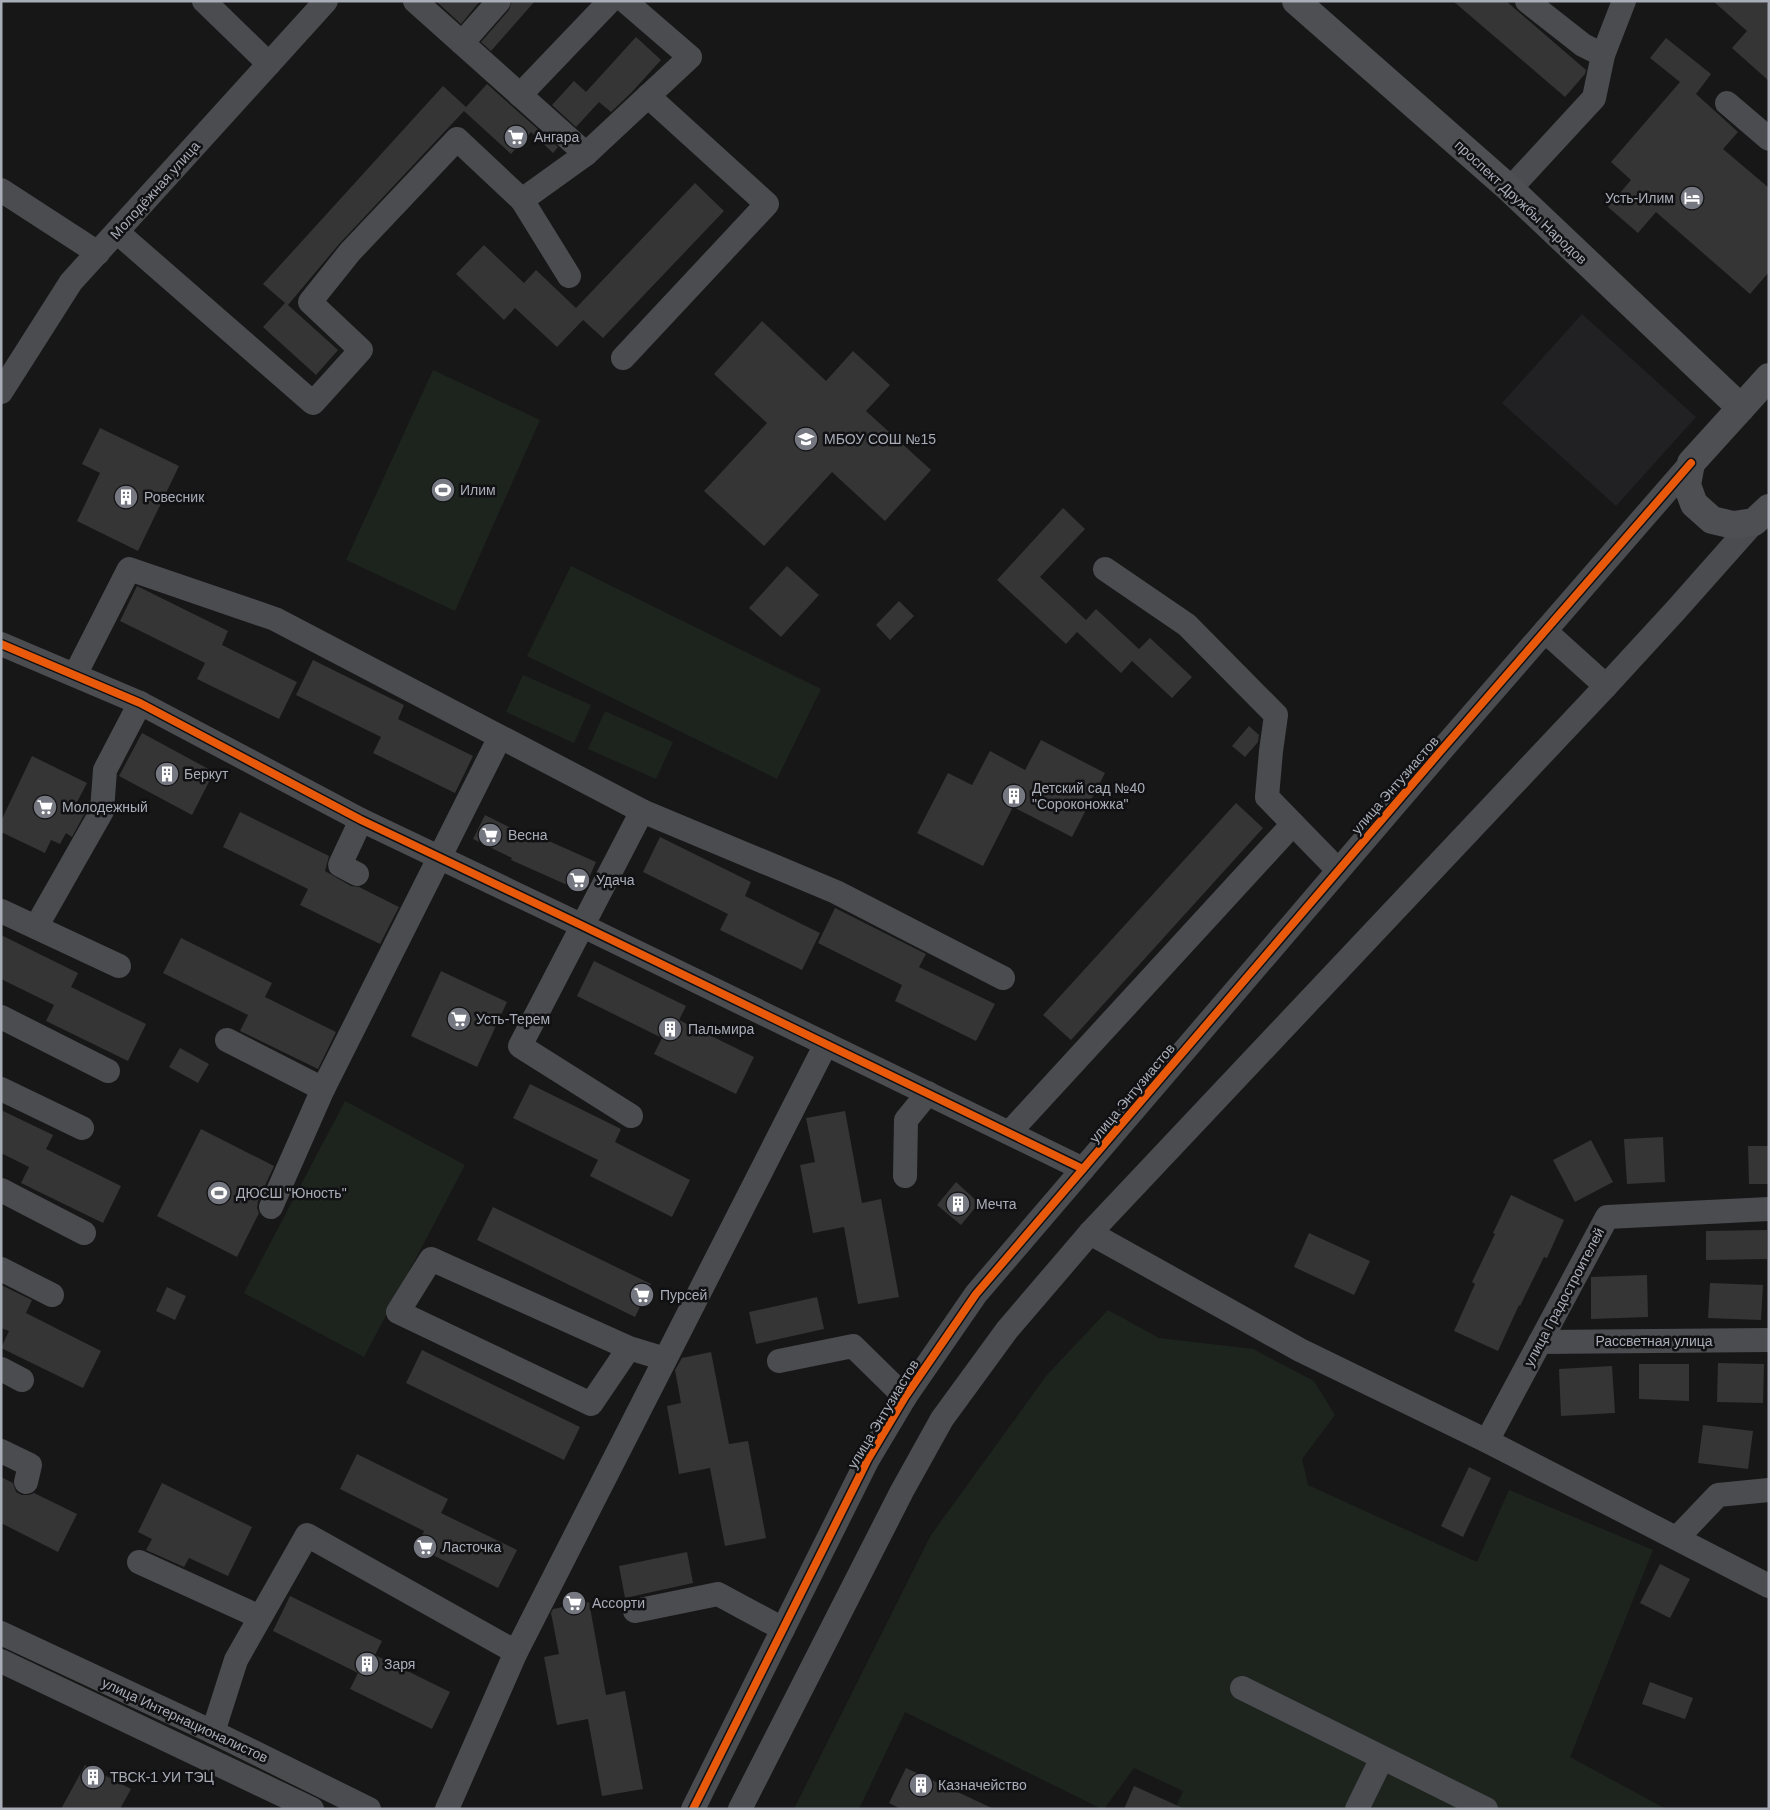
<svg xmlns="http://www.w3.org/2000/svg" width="1770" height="1810" font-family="Helvetica,sans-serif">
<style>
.built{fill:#212123}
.green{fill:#1d241e}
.building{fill:#353536}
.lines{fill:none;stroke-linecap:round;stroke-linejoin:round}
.minor{stroke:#4b4c50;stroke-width:24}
.major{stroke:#4d4f52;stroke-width:28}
.cycleway-casing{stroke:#111113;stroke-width:11}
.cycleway{stroke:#e8590c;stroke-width:8}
.labels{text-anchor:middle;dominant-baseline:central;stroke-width:5;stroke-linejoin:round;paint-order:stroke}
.poi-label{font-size:14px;fill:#a8adb8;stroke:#111113;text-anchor:start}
.street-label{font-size:14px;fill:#a8adb8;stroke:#111113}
</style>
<rect width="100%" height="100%" fill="#171717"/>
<polygon class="built" points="1582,314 1696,417 1616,506 1502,403"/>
<g class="green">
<polygon points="433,370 540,420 455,611 346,560"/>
<polygon points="571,566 821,689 777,779 527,656"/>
<polygon points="523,675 591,705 574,743 506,712"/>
<polygon points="605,711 673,742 656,779 588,749"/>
<polygon points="345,1101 465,1165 364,1357 244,1293"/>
<polygon points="1108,1310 1159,1338 1253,1349 1314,1381 1335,1415 1302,1459 1308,1485 1477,1562 1509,1490 1653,1550 1570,1757 1666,1809 1175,1809 1183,1791 1134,1768 1104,1809 1102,1809 905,1712 859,1809 794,1809 931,1535 1047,1375"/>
</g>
<g class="building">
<polygon points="436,1 480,1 461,24"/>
<polygon points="512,1 535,1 491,51 481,42 509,10"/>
<polygon points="1453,1 1506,1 1586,70 1585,74 1565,97"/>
<polygon points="1713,1 1765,1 1769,5 1769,81 1732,48 1747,31"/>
<polygon points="636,37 661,60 631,93 611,112 599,102 576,127 552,105 574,81 586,92"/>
<polygon points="1666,38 1711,74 1696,94 1738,132 1723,149 1769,188 1769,272 1750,294 1656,212 1638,233 1608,207 1631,180 1611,162 1680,82 1650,58"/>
<polygon points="487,84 558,147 553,153 531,132 511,154 464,111 340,243 288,305 338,350 316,375 263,327 285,303 263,284 443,86 466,107"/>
<polygon points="695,183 724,211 603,338 583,320 557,347 515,308 504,320 456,274 484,245 524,283 536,270 576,308"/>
<polygon points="762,321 826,381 853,351 890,385 866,411 931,470 885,521 832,472 764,546 704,491 767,423 714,374"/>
<polygon points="100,428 179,466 138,551 77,521 100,473 82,464"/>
<polygon points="1063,508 1085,529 1040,577 1086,620 1096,609 1139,649 1150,638 1192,677 1172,698 1132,661 1121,673 1077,632 1066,644 997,580"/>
<polygon points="787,566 819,595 781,637 749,608"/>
<polygon points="137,586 228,631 222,645 297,682 279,719 197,679 205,663 120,621"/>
<polygon points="899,601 914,616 890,640 876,625"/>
<polygon points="313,660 404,705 398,719 473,756 455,793 373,753 381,737 296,695"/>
<polygon points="1249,726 1259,735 1258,742 1245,757 1232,746"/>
<polygon points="142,733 214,772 192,815 119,776"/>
<polygon points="1041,740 1105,773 1072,837 1013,807 983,866 917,833 948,773 972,785 990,751 1025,770"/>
<polygon points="32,756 87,783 76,804 87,809 72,837 66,833 60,844 51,840 45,853 1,832 1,821"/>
<polygon points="1236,803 1263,828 1071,1040 1043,1015"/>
<polygon points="240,812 329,856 325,871 351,886 359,887 399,907 380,944 300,905 308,889 223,847"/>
<polygon points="485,815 523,834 524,830 596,862 583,892 511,860 512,858 473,839"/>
<polygon points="660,837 751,882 745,896 820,933 802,970 720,930 728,914 643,872"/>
<polygon points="835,908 926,954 919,967 995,1004 976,1041 895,1001 902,985 818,943"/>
<polygon points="1,935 78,973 71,987 146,1024 128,1061 46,1021 54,1005 1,979"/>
<polygon points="181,938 272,983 265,997 336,1032 318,1069 240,1031 248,1015 163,973"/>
<polygon points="594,961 686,1006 679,1020 754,1057 736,1094 654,1054 662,1038 577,996"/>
<polygon points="441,971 507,1002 477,1067 411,1036"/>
<polygon points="180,1048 209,1064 198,1083 169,1067"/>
<polygon points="530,1084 621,1129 615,1142 690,1180 672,1217 590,1176 598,1160 513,1118"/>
<polygon points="1,1110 53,1135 46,1149 121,1186 103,1223 21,1183 29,1167 1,1153"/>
<polygon points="845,1111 862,1203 881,1199 899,1297 858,1304 844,1227 813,1233 800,1165 815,1162 806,1118"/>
<polygon points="201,1129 274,1166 258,1201 257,1208 259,1213 237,1257 157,1216"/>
<polygon points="1663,1137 1665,1182 1627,1184 1624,1139"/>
<polygon points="1591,1140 1613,1182 1575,1202 1553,1160"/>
<polygon points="1748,1146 1769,1146 1769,1184 1749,1184"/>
<polygon points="956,1182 979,1203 961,1225 937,1205"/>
<polygon points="1511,1195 1564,1220 1547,1258 1544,1257 1520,1306 1519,1305 1498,1351 1454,1331 1475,1284 1472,1282 1495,1234 1493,1233"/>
<polygon points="493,1207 651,1284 635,1317 477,1240"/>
<polygon points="1767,1230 1767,1259 1706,1260 1706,1231"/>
<polygon points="1309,1233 1370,1261 1354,1295 1294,1267"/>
<polygon points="1647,1275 1648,1317 1591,1319 1591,1277"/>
<polygon points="1710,1283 1763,1285 1761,1320 1708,1318"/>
<polygon points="1,1285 32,1300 26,1313 101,1351 83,1388 1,1348 9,1331 1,1328"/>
<polygon points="167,1287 186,1296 175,1320 156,1311"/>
<polygon points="817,1297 824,1329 756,1344 749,1312"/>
<polygon points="422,1350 580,1427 564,1460 406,1383"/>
<polygon points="711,1352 729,1444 748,1441 766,1538 725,1546 710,1468 679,1474 667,1406 681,1403 675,1370 682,1358"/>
<polygon points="1718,1363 1764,1364 1763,1403 1717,1402"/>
<polygon points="1639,1364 1689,1364 1689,1401 1639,1399"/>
<polygon points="1612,1366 1615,1413 1561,1416 1559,1369"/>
<polygon points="1703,1425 1753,1431 1748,1469 1698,1463"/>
<polygon points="357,1454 448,1499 441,1513 517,1550 498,1588 417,1547 424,1531 340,1489"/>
<polygon points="1469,1467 1491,1478 1463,1537 1441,1526"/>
<polygon points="1,1477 13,1483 16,1492 22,1495 29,1495 34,1493 77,1514 58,1552 1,1523"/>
<polygon points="162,1483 252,1527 228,1576 189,1558 184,1567 146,1550 152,1539 138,1532"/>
<polygon points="687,1552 693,1583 625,1598 619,1566"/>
<polygon points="1660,1564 1690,1579 1670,1618 1640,1603"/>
<polygon points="290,1596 382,1641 375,1655 450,1692 432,1729 350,1689 358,1673 273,1631"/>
<polygon points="589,1602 606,1695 625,1691 643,1789 602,1796 588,1719 557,1725 544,1657 559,1654 551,1613 553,1609"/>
<polygon points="1650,1682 1693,1698 1685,1719 1642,1704"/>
<polygon points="85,1765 131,1789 120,1809 61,1809"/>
<polygon points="906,1768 994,1809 901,1809 889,1803"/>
<polygon points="1134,1786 1185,1809 1124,1809"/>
</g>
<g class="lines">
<g class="minor">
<polyline points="204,1 269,64"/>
<polyline points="415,1 462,43 499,1"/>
<polyline points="1527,1 1583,45 1603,55"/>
<polyline points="520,95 610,1"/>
<polyline points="1727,103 1769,139"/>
<polyline points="586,154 690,57 625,1"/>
<polyline points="1510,189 1594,98 1603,55 1624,1"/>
<polyline points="1,190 98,253"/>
<polyline points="522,200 569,276"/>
<polyline points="117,232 313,403 361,350 310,302 350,252 457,139 522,200 586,154 462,43"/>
<polyline points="623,358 767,204 648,96"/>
<polyline points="1,392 71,282 326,1"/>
<polyline points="1105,569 1187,625 1276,715 1271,751 1267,797 1338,870"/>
<polyline points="1545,631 1606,686"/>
<polyline points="1,644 140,703 361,820 583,926 1083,1169"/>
<polyline points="75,675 129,569 275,619 642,811"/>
<polyline points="357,874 340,865 361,820"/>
<polyline points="1,911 119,966"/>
<polyline points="36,927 102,811 105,770 140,703"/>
<polyline points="1,1017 108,1071"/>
<polyline points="227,1040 323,1089"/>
<polyline points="1,1089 82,1128"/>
<polyline points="631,1116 520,1046 642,811 836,892 1003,978"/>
<polyline points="1009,1133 1293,824"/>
<polyline points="905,1176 906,1120 928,1093"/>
<polyline points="1,1190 84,1233"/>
<polyline points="271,1207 323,1089 500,737"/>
<polyline points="1090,1233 1300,1350 1487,1441 1769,1586"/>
<polyline points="1,1269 52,1295"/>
<polyline points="1540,1342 1769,1340"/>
<polyline points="629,1348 431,1259 398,1312 591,1404 629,1348 665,1359"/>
<polyline points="779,1361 853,1346 905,1397"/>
<polyline points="1,1369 22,1380"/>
<polyline points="1487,1441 1607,1217 1769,1209"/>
<polyline points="1,1451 30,1465 26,1482"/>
<polyline points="1677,1538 1718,1495 1769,1490"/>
<polyline points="139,1562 260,1617"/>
<polyline points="635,1611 718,1594 783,1629"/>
<polyline points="1,1633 213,1732 369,1809"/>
<polyline points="1,1661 312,1809"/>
<polyline points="1242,1688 1486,1809"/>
<polyline points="213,1732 236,1660 307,1535 516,1652 826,1044"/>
<polyline points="447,1809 516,1652"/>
<polyline points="693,1809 868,1459 905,1397 976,1294 1439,753 1691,463"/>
<polyline points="740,1809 902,1491 942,1419 1007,1330 1090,1233 1606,686 1675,611 1754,522"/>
<polyline points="1357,1809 1382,1758"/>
</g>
<g class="major">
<polyline points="1296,1 1510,189 1741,408"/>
<polyline points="1769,377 1691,463 1687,485 1694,504 1712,520 1733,525 1754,522 1769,508"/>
</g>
<g class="cycleway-casing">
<g id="cycleway">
<polyline points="1,644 140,703 361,820 583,926 1083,1169"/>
<polyline points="693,1809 868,1459 905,1397 976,1294 1439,753 1691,463"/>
</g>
</g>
<use href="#cycleway" class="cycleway"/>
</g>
<defs>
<g id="supermarket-disc" transform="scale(1.25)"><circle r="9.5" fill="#757880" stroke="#111113"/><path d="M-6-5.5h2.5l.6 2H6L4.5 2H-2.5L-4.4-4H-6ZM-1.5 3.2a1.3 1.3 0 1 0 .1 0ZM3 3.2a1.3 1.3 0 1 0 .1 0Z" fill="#fff"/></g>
<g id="hotel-disc" transform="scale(1.25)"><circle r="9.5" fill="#757880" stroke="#111113"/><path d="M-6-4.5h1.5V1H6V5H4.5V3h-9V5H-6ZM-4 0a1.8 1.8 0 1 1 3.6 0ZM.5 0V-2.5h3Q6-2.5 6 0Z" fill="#fff"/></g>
<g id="school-disc" transform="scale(1.25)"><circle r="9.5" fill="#757880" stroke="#111113"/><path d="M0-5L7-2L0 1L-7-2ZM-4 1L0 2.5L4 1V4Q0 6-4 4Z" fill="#fff"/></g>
<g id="stadium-disc" transform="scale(1.25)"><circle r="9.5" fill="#757880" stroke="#111113"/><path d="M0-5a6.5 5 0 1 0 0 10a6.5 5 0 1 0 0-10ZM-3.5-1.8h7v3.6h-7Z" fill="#fff"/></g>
<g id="building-disc" transform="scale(1.25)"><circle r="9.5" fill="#757880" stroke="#111113"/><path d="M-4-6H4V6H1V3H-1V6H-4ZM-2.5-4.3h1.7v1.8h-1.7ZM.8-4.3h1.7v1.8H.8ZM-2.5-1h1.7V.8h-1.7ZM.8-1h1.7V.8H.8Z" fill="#fff"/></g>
</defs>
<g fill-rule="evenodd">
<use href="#supermarket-disc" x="516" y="137"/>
<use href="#hotel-disc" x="1692" y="198"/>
<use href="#school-disc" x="806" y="439"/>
<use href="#stadium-disc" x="443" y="490"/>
<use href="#building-disc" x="126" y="497"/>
<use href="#building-disc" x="167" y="774"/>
<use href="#building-disc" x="1014" y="796"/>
<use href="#supermarket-disc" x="45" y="807"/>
<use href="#supermarket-disc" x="490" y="835"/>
<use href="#supermarket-disc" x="578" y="880"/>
<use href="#supermarket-disc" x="459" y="1019"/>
<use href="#building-disc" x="670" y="1029"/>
<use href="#stadium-disc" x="219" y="1193"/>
<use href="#building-disc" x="958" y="1204"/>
<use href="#supermarket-disc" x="642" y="1295"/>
<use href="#supermarket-disc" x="425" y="1547"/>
<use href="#supermarket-disc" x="574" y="1603"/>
<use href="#building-disc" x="367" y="1664"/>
<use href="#building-disc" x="93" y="1777"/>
<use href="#building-disc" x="921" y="1785"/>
</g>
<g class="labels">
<g class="poi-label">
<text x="534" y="137">Ангара</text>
<text x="1674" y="198" text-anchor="end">Усть-Илим</text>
<text x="824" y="439">МБОУ СОШ №15</text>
<text x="460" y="490">Илим</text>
<text x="144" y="497">Ровесник</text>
<text x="184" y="774">Беркут</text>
<text x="1032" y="788">Детский сад №40<tspan x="1032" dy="16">"Сороконожка"</tspan></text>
<text x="62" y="807">Молодежный</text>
<text x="508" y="835">Весна</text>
<text x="596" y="880">Удача</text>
<text x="476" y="1019">Усть-Терем</text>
<text x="688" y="1029">Пальмира</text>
<text x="236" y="1193">ДЮСШ "Юность"</text>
<text x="976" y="1204">Мечта</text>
<text x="660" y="1295">Пурсей</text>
<text x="442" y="1547">Ласточка</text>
<text x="592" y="1603">Ассорти</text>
<text x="384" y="1664">Заря</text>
<text x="110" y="1777">ТВСК-1 УИ ТЭЦ</text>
<text x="938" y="1785">Казначейство</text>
</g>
<g class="street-label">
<text transform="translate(155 190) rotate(-48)">Молодёжная улица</text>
<text transform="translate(1521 202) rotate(43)">проспект Дружбы Народов</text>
<text transform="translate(1395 785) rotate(-49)">улица Энтузиастов</text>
<text transform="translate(1132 1093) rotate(-50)">улица Энтузиастов</text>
<text transform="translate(1564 1297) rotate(-62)">улица Градостроителей</text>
<text x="1654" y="1341">Рассветная улица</text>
<text transform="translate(883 1414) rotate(-59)">улица Энтузиастов</text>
<text transform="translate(185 1720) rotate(25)">улица Интернационалистов</text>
</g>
</g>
<rect width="1770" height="1810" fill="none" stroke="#a8adb8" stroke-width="5"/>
</svg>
